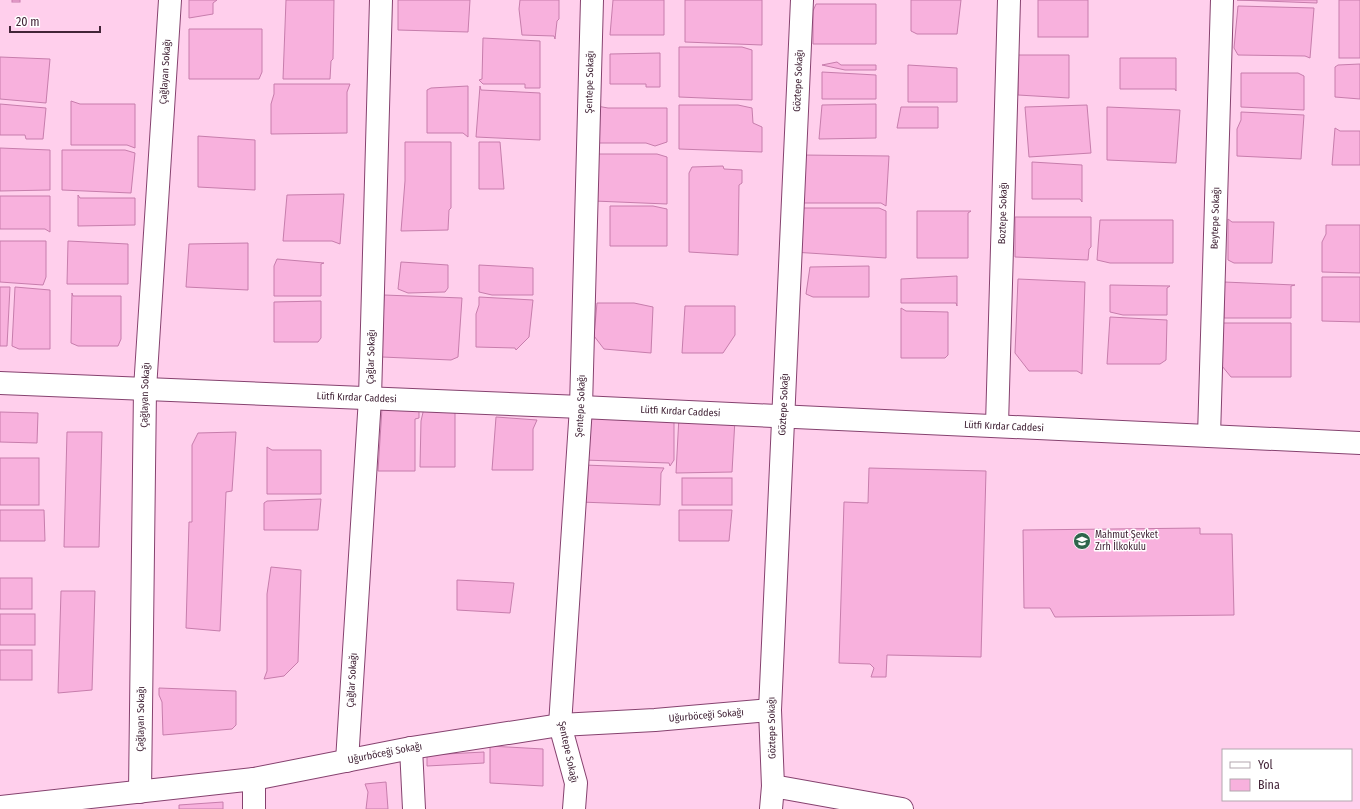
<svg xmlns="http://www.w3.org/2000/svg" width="1360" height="809" font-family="'Fira Sans Condensed',sans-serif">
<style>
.building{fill:#f8b1dd;stroke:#c77dac}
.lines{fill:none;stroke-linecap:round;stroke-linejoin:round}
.minor-casing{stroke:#86426f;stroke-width:24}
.minor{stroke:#fff;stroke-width:22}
.labels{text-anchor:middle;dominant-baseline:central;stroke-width:3;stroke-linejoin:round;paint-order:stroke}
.street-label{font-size:10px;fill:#422437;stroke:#fff}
.poi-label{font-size:10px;fill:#422437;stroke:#fff;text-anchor:start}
</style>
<rect width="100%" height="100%" fill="#ffcfec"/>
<g class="building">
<rect x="12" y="0" width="8" height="2"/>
<polygon points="189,0 217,0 213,3 213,14 189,18"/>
<polygon points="286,0 334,0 333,59 331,61 330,79 283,79"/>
<polygon points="398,0 470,0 468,32 398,30"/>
<polygon points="520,0 559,0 559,19 557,21 555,39 554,36 522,35 519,9"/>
<polygon points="613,0 664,0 664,35 610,35"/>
<polygon points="685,0 762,0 762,45 685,42"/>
<polygon points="911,0 961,0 957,34 917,34 911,31"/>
<rect x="1038" y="0" width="50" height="37"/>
<polygon points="1237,0 1317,0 1317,3"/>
<rect x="1339" y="0" width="21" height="58"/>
<polygon points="816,4 876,4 876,44 813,44 813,11"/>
<polygon points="1238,6 1314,8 1310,58 1305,56 1238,55 1234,48"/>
<polygon points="189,29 262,29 262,72 259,79 189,79"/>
<polygon points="483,38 540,41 540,88 525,88 525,84 483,84 479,80 482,79"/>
<polygon points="679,47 742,47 752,50 752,100 679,97"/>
<polygon points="660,53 660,87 646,87 646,84 610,84 610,54"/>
<polygon points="1018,55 1069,55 1069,98 1018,95"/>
<polygon points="0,57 50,59 46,103 0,99"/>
<polygon points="1120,58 1176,58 1176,91 1175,89 1120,89"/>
<polygon points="837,62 841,65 876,65 876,70 845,70 822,65"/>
<polygon points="1360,64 1360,99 1335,97 1335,67 1338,65"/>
<polygon points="908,65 957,68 957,102 908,102"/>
<polygon points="822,72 876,75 876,99 822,99"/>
<polygon points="1241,73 1298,73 1304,76 1304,110 1241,107"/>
<polygon points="274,84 350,84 347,92 347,133 271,134 271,104 274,94"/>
<polygon points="468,86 468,137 463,133 427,133 427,90 431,88"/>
<polygon points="480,86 481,90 540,93 540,140 476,137"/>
<polygon points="71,101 80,104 135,104 135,148 127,145 71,145"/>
<polygon points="0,104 46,108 43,139 26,139 25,135 0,135"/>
<polygon points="876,104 876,138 819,139 822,105"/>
<polygon points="679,105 738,105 752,108 753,123 762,127 762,152 679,149"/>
<polygon points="1087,105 1091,153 1029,157 1025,107"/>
<polygon points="597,106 608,108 667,108 667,142 655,146 646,143 594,143"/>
<polygon points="901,107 938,107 938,128 897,128"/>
<polygon points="1107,107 1180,110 1176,163 1107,160"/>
<polygon points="1241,112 1304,115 1301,159 1237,156 1237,129 1241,120"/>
<polygon points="1335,128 1340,131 1360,131 1360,165 1332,165"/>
<polygon points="198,136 255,140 255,190 198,187"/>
<polygon points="405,142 451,142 451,208 449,210 448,230 401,231 405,181"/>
<polygon points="479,142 500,142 504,189 479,189"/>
<polygon points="0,148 50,150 50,190 0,191"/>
<polygon points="62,150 125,150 135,153 131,193 62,190"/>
<polygon points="597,154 657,154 667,157 667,204 594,201"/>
<polygon points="803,155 889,156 886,206 881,203 803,203"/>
<polygon points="1032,162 1082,165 1082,202 1080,199 1032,199"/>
<polygon points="723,166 724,169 742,170 742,183 739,185 738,255 689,252 689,173 692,167"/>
<polygon points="344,194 340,244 332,241 283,241 287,195"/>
<polygon points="78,195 80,198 135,198 135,225 78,226"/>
<polygon points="0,196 50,196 50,232 45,229 0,229"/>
<polygon points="610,206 653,206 667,209 667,246 610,246"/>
<polygon points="801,208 879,208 886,211 886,258 793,252"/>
<polygon points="917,211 971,211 968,213 968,258 917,258"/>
<polygon points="1015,217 1091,217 1091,247 1089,249 1088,260 1015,257"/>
<polygon points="1228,219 1232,222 1274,222 1272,263 1234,263 1228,260"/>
<polygon points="1100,220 1173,220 1173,263 1110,263 1097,260"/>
<polygon points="1326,225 1360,225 1360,273 1322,272 1322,242 1326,234"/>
<polygon points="0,241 46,241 46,277 43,285 0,282"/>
<polygon points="68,241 128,244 128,284 67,284"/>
<polygon points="248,243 248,290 186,287 189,244"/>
<polygon points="277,259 324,263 321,264 321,296 274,296 274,266"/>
<polygon points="401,262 448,265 448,288 445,292 408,293 398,289"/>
<polygon points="479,265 533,268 533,295 492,295 479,292"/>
<polygon points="869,266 869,297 813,297 806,294 810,267"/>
<polygon points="957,276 957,306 956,303 901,303 901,279"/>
<polygon points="1322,277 1360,277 1360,322 1322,321"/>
<polygon points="1018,279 1085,282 1082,374 1077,371 1029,371 1015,353"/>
<polygon points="1224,282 1295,285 1291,286 1291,318 1224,318"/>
<polygon points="1110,285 1170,286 1167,288 1167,315 1123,315 1110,312"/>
<polygon points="0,287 10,287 7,346 0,346"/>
<polygon points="15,287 50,290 50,349 19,349 12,346"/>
<polygon points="72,293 73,296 121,296 121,339 118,346 78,346 71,343"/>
<polygon points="384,295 462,298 458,357 451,360 382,357"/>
<polygon points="479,297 533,300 529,337 516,350 515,348 476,347 476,314 479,305"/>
<polygon points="321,301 321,338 318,342 274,342 274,302"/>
<polygon points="597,303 634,303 653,307 651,353 604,349 594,336"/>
<polygon points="685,306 735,306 735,335 723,353 682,353"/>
<polygon points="901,308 906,311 948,312 948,355 945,358 901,358"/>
<polygon points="1110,317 1167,320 1166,360 1160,364 1107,364"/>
<polygon points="1222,323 1291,323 1291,377 1231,377 1222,366"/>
<polygon points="382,408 419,408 419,418 415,419 415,471 378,471"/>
<polygon points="424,408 455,408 455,467 420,467 421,421"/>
<polygon points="0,412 38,413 37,443 0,442"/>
<polygon points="584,414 674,416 674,460 670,466 669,463 584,460"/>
<polygon points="679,416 735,419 732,472 676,473"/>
<polygon points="496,417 537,420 533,429 533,470 492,470"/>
<polygon points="67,432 102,432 99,547 64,547"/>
<polygon points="236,432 232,491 226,492 220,631 186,628 189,522 192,522 192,445 198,433"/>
<polygon points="267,447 272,450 321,450 321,494 267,494"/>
<rect x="0" y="458" width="39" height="47"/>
<polygon points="584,465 664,468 661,473 660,505 580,502"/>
<polygon points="869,468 986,471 981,657 887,655 886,677 871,677 874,668 870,664 839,663 844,502 868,503"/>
<rect x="682" y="478" width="50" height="27"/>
<polygon points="321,499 318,530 264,530 264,503 267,501"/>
<polygon points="0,510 44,510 45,541 0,541"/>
<polygon points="679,510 732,510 729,541 679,541"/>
<polygon points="1200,528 1200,534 1232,534 1234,615 1055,617 1050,608 1024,608 1023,530"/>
<polygon points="271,567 301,570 298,662 284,676 264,679 267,671 267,594"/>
<rect x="0" y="578" width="32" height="31"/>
<polygon points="457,580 514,583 510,613 457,610"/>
<polygon points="61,591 95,591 92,690 58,693"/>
<rect x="0" y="614" width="35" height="31"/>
<rect x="0" y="650" width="32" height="30"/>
<polygon points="159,688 236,691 236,725 232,729 163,735 162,702 159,695"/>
<polygon points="490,746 543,749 543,786 490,783"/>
<polygon points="484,752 484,763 427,766 427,755"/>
<polygon points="386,782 388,809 366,809 368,792 365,784"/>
<polygon points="223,802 223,809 179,809 179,805"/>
</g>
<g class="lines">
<g class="minor-casing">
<g id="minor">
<path id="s1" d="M0,383L581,407L1360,443"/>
<path id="s2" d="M997,425L1009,0"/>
<path id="s3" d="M1209,436L1222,0"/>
<polyline points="411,748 414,809"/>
<path id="s4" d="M347,761L370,398L381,0"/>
<polyline points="773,786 902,809"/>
<path id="s5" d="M140,792L145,389L170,0"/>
<path id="s6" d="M0,807L254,779L411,748L560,725L655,720L770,710"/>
<polyline points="254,809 254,779"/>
<path id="s7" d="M574,809L576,783L560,725L581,407L592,0"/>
<path id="s8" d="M771,809L773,786L770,710L802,0"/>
</g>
</g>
<use href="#minor" class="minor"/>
</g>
<defs>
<g id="school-disc" transform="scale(0.9)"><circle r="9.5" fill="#2e654c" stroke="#fff"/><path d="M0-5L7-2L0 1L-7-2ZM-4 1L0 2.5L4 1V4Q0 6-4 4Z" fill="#fff"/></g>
</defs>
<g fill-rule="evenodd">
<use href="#school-disc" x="1082" y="541"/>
</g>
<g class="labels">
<g class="street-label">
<text stroke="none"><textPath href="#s5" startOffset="721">Çağlayan Sokağı</textPath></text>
<text stroke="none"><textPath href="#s8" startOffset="729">Göztepe Sokağı</textPath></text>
<text stroke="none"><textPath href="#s7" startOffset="730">Şentepe Sokağı</textPath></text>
<text stroke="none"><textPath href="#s2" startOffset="212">Boztepe Sokağı</textPath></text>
<text stroke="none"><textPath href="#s3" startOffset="218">Beytepe Sokağı</textPath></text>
<text stroke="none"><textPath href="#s4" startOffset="405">Çağlar Sokağı</textPath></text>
<text stroke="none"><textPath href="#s5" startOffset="397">Çağlayan Sokağı</textPath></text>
<text stroke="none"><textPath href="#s1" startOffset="357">Lütfi Kırdar Caddesi</textPath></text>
<text stroke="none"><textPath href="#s8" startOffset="405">Göztepe Sokağı</textPath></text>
<text stroke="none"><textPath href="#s7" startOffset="406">Şentepe Sokağı</textPath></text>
<text stroke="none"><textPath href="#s1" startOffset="681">Lütfi Kırdar Caddesi</textPath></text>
<text stroke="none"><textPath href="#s1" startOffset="1005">Lütfi Kırdar Caddesi</textPath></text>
<text stroke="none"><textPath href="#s4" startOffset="81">Çağlar Sokağı</textPath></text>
<text stroke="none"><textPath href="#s6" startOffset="713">Uğurböceği Sokağı</textPath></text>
<text stroke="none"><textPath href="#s5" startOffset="73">Çağlayan Sokağı</textPath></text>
<text transform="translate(772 728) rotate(-91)">Göztepe Sokağı</text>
<text transform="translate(568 752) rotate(78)">Şentepe Sokağı</text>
<text stroke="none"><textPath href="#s6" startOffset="389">Uğurböceği Sokağı</textPath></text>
</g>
<g class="poi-label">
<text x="1095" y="535">Mahmut Şevket<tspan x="1095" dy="12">Zırh İlkokulu</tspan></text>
</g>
</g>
<rect x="1222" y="749" width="130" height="52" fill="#ffffff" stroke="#b3a7af"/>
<rect x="1230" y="762" width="20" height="6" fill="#ffffff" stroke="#b3a7af"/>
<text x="1258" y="769" font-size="12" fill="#422437">Yol</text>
<rect x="1230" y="779" width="20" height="12" fill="#f8b1dd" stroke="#b3a7af"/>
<text x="1258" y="789" font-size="12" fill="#422437">Bina</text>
<path d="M10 26v6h90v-6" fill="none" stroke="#422437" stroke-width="2"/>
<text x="16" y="26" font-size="12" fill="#422437" stroke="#ffffff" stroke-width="3" paint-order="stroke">20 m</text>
</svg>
